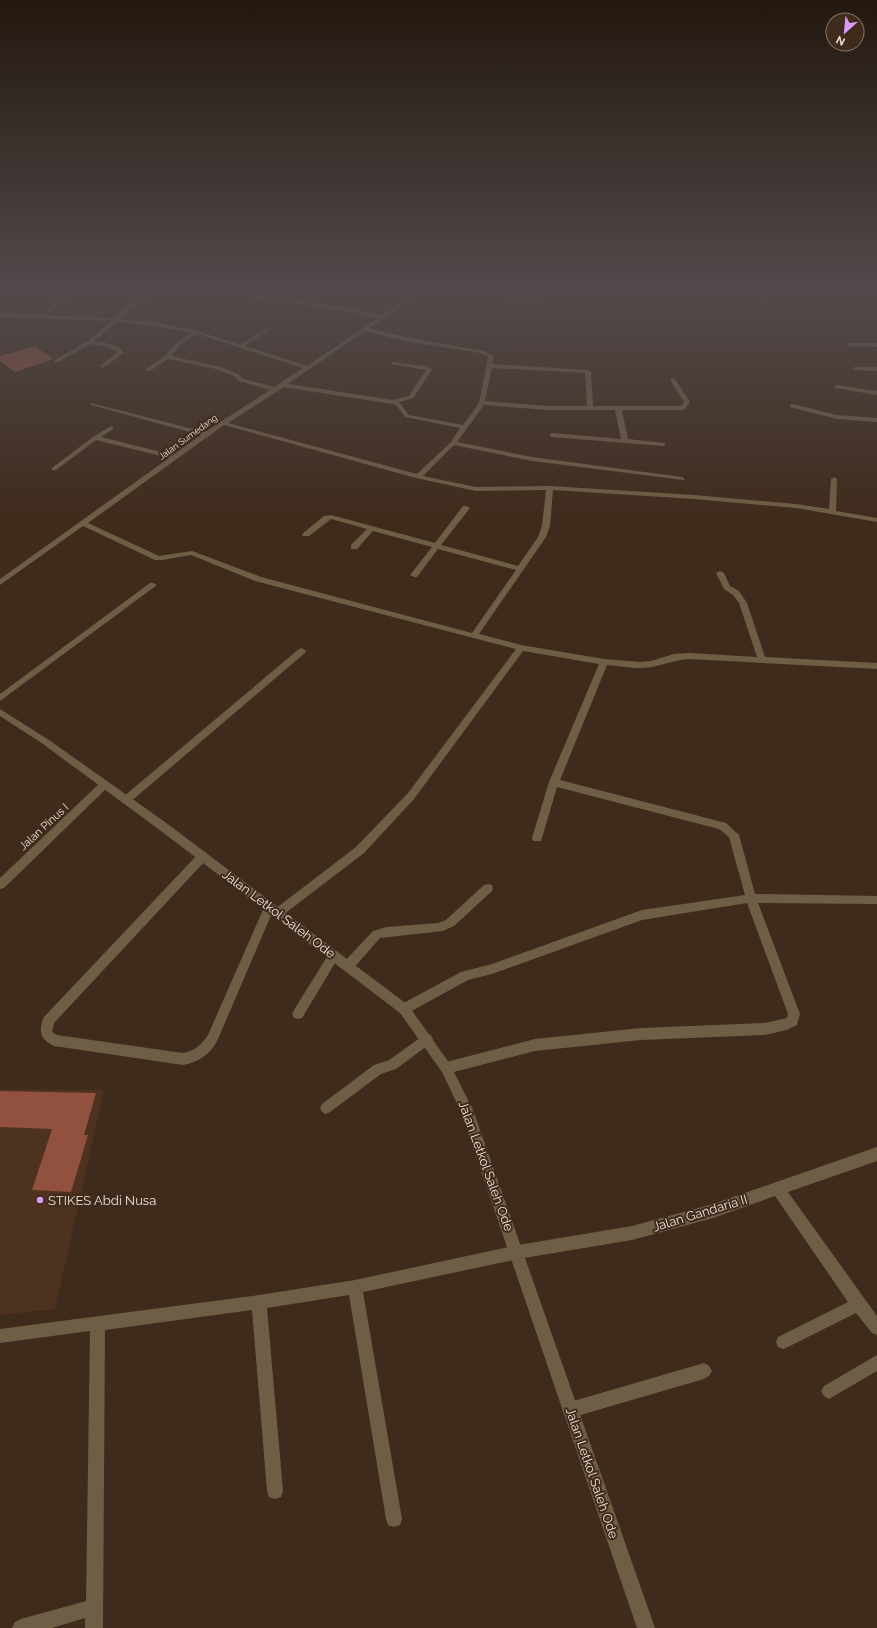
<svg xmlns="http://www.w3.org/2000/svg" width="877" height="1628" font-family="Raleway,sans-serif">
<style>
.built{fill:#4d331f}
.building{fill:#92503e}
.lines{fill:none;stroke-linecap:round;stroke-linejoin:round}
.service{fill:#6f5e46;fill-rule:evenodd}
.minor{fill:#6f5e46;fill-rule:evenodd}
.tertiary{fill:#6f5e46;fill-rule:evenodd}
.poi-dot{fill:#da9af7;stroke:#3f2b1c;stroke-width:1.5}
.labels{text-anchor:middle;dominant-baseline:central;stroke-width:4;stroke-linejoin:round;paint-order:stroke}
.far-street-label{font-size:9px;fill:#eee0d6;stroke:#3f2b1c}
.street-label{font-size:11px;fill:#eee0d6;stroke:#3f2b1c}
.near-street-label{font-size:13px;fill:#eee0d6;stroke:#3f2b1c}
.near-poi-label{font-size:13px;fill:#eee0d6;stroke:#3f2b1c;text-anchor:start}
</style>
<rect width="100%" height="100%" fill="#3f2b1c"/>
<polygon class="built" points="0,1089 104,1090 55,1309 0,1315"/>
<g class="building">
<polygon points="35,346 53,359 15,372 0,361 0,356"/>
<polygon points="0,1091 96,1093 84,1135 88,1135 71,1192 32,1190 52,1129 0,1127"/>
</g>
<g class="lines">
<polygon class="service" points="267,328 271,329 241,348 236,347"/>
<g class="minor">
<polygon points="0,290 5,290 0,295"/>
<path d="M77,290H84L67,298L46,315L115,318L148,290H153L120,319L155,322L198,331L307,366L378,318L331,309L251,298L244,293L247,290H252L250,293L253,295L331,305L381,315L421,290H426L369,328L410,338L484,351L494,356L492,364L588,370L591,372L593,406H681L684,402L670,380L673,378L675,379L690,402L685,409L683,410H622L628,439L665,443V445L663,446L552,437L549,435L552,433L621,439L615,410H547L484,405L457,442L532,457L682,477L685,479L684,480L532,461L454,445L423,476L476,487L550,486L694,495L796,504L829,509L831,479L834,477L837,479L836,511L877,518V522L796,508L694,499L553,490L550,526L546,537L479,634L521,645L604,659L641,662L651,661L674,654L689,653L757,657L739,603L733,595L724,589L716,573L720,571L724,573L730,586L739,591L747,603L765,657L877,663V669L689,659C676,660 665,664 652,667C637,670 621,666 607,665L560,780L726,823L739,835L755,894L877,896V904H875L758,903L800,1014L797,1025L787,1030L765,1035L641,1040L535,1051L446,1074L442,1072L440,1068L442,1064L446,1062L535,1039L641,1028L765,1023L787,1018L788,1014L747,903L642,920L492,974L468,980L408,1013L404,1014L400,1013L398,1009L400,1005L461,972L492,964L642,910L745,895L729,837L719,829L557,787L542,838L541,841H533L532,838L549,782L599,664L523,651L414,799L364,853L283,915L279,917L275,915L274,912L275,909L356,847L408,793L516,649L255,581L191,555L162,560H155L83,526L0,585V579L169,458L96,440L56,470H52V468L93,437L111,426L113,427V429L101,437L173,455L201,435L91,405V403L205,432L270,390L239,381L234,376L216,369L168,359L150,371H146V369L165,356L177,342L191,333L155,326L117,322L94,341C104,343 119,344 124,353L103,368L100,366L101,365L118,352L108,347L91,344L58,362L53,361L88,341L111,321L0,317V313L40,315L63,296ZM365,331L410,342L481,353L488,357L479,403L463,425L409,415L399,402L413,398L432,370L426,366L391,362V364L426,370L409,396L393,400L288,384ZM197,334L303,368L274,387L243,379L238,374L221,367L171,356L181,344ZM492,368L585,373L587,406H547L485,401ZM284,387L392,404L396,405L405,417L460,428L451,442L417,474L228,423ZM224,425L416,478L476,491L546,490L542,526L538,537L518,566L441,545L470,508L466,506H463L435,543L331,515L324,516L302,534L303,536H309L331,519L367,529L351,545V549H357L373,531L432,547L410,575L414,577H417L438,549L516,570L472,633L261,577L192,551L159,556L88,523Z"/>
<polygon points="510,290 515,290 517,296 543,299 540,301 513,298 510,295"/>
<polygon points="849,343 877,343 877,347 847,346 847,344"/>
<polygon points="855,367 877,367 877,371 853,370 853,368"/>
<polygon points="837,385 877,391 877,395 835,388 835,386"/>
<polygon points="792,404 837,415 877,418 877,422 837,419 790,407 790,405"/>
<polygon points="150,583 153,583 157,585 0,701 0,694"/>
<polygon points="302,648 306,651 305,653 129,803 123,803 121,800 123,797 299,649"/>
<polygon points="104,781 107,782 109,785 107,788 4,888 0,889 0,878 101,782"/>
<path d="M202,853L206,854L207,857L206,860L54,1023L52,1032L57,1035L183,1053C195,1051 201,1045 208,1035L266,903L270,901L274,903L275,906L218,1039C211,1054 199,1062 183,1065L54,1046C40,1040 38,1030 44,1017L198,854Z"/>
<polygon points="488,884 492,885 493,888 492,891 454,926 443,931 380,938 352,970 348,971 344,970 342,966 344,962 373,931 387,927 438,923 446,920 484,885"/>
<polygon points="334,950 338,952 340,955 338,958 302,1018 298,1019 294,1018 292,1014 294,1010 330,952"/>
<polygon points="427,1033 431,1035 433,1039 431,1043 396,1069 381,1074 330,1112 326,1114 322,1112 320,1108 322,1104 374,1065 389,1060"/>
<polygon points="877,1147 877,1161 788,1192 877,1316 877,1335 872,1333 856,1313 788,1347 783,1349 778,1347 776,1342 778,1337 848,1302 775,1196 713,1218 632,1240 518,1259 363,1292 402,1519 400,1525 394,1527 388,1525 386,1519 349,1295 267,1308 283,1491 281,1497 275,1499 269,1497 267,1491 252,1310 105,1330 103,1628 85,1628 85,1618 52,1628 12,1628 15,1622 21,1619 86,1601 90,1331 0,1343 0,1329 259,1295 355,1280 518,1245 632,1226 713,1204"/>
<polygon points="877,1355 877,1371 834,1396 829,1399 824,1396 821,1391 824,1386"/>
<polygon points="704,1363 709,1366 712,1371 709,1376 704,1379 570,1418 565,1415 562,1410 565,1405 570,1402"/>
</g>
<polygon class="tertiary" points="0,709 49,740 165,822 408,1005 450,1064 473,1110 655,1628 637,1628 461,1112 442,1072 400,1013 157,828 43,744 0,716"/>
</g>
<linearGradient id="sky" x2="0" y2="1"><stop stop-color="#23180f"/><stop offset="0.56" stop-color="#524a4b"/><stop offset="1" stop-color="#524a4b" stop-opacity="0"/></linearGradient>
<rect width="877" height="518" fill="url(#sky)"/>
<circle class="poi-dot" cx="40" cy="1200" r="4"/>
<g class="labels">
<g class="far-street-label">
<text transform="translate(188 437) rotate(-36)">Jalan Sumedang</text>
</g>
<g class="street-label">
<text transform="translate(44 827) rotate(-43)">Jalan Pinus I</text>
</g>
<g class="near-street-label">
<text transform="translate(279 914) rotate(37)">Jalan Letkol Saleh Ode</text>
<text transform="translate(486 1166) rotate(70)">Jalan Letkol Saleh Ode</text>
<text transform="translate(700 1213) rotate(-17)">Jalan Gandaria II</text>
<text transform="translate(592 1473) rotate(71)">Jalan Letkol Saleh Ode</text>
</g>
<g class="near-poi-label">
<text x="48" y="1200">STIKES Abdi Nusa</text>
</g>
</g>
<g transform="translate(845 32) rotate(207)"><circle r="19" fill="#3f2b1c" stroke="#857366"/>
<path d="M0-3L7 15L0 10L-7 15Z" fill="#da9af7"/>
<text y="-6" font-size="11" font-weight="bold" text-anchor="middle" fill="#eee0d6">N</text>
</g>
</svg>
